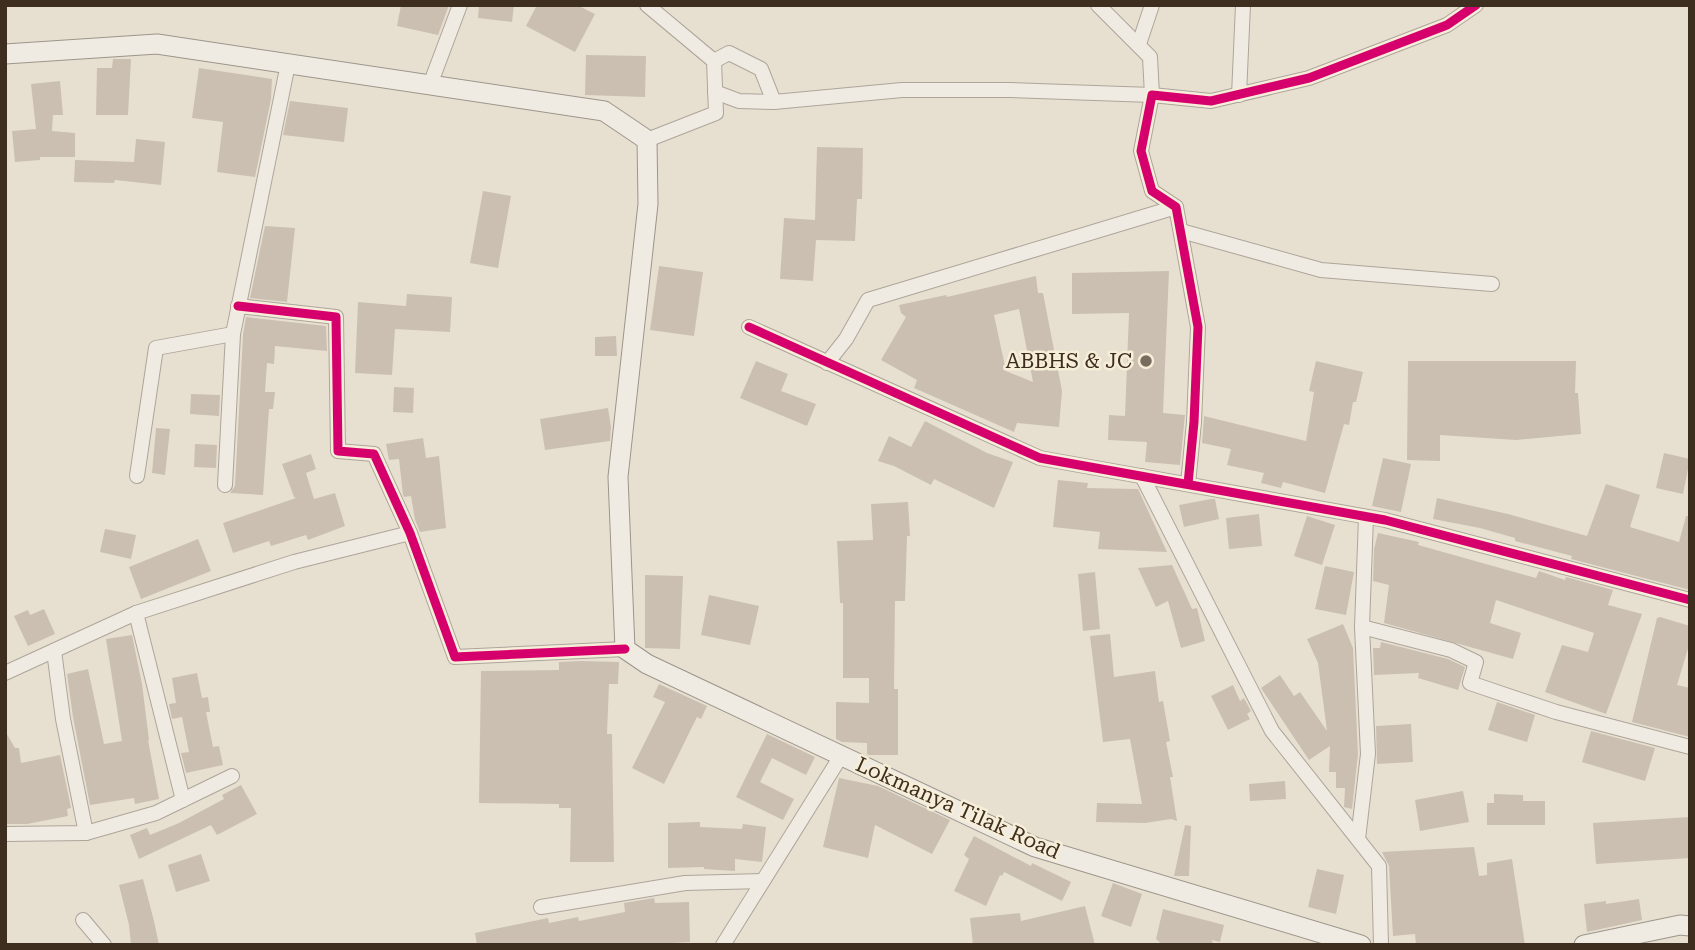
<svg xmlns="http://www.w3.org/2000/svg" width="1695" height="950" font-family="'Roboto Serif',serif">
<style>
.building{fill:#cbbfb2;fill-rule:evenodd}
.lines{fill:none;stroke-linecap:round;stroke-linejoin:round}
.minor-casing{stroke:#ada599;stroke-width:16}
.secondary-casing{stroke:#9c958a;stroke-width:21}
.minor{stroke:#efebe3;stroke-width:14}
.secondary{stroke:#efebe3;stroke-width:19}
.cycleway-casing{stroke:#f7eed8;stroke-width:13}
.cycleway{stroke:#d6006c;stroke-width:9}
.poi-dot{fill:#786c5e;stroke:#f7eed8;stroke-width:2.5}
.labels{text-anchor:middle;dominant-baseline:central;stroke-width:5;stroke-linejoin:round;paint-order:stroke}
.poi-label{font-size:21px;fill:#3d2e20;stroke:#f7eed8;text-anchor:end}
.street-label{font-size:21px;fill:#3d2e20;stroke:#f7eed8}
</style>
<rect width="100%" height="100%" fill="#e7e0d1"/>
<g class="building">
<polygon points="401,5 449,5 438,35 397,26"/>
<polygon points="479,5 514,5 512,22 478,18"/>
<polygon points="537,5 577,5 595,14 575,52 526,26"/>
<polygon points="586,55 646,56 645,97 585,95"/>
<polygon points="113,59 131,59 128,115 96,115 97,68 112,68"/>
<polygon points="199,68 272,79 271,99 255,177 217,172 223,122 192,118"/>
<polygon points="60,81 63,115 53,115 52,131 75,133 75,157 40,157 40,160 15,162 12,131 36,129 31,84"/>
<polygon points="290,101 348,108 344,142 283,135"/>
<polygon points="136,139 165,142 161,185 115,180 114,183 74,182 75,160 134,162"/>
<polygon points="817,147 863,148 862,199 857,199 855,241 816,240 813,281 780,279 784,218 815,220"/>
<polygon points="483,191 511,196 498,268 470,263"/>
<polygon points="265,226 295,228 287,302 250,298"/>
<polygon points="659,266 703,272 694,336 650,330"/>
<polygon points="1169,271 1163,413 1185,415 1180,465 1145,462 1147,442 1108,440 1109,415 1125,416 1129,313 1072,314 1072,273"/>
<path d="M1036,276L1038,293H1043L1062,391L1059,427L1017,423L1014,432L914,388L917,380L881,360L906,317L901,313L899,305L946,295L947,297ZM1019,309L1033,382L1006,371L994,315Z"/>
<polygon points="407,294 452,297 450,332 395,329 392,375 355,373 358,302 406,306"/>
<polygon points="246,317 326,326 327,351 275,346 274,364 267,363 265,392 275,392 273,409 269,409 263,495 230,493 235,486 243,335"/>
<polygon points="616,336 617,356 595,356 595,337"/>
<polygon points="756,361 788,374 781,391 816,404 807,426 740,398"/>
<polygon points="1316,361 1363,372 1356,402 1353,402 1349,425 1344,424 1325,493 1283,482 1281,488 1261,483 1264,473 1227,465 1231,449 1202,443 1204,416 1306,441 1314,392 1309,391"/>
<polygon points="1408,361 1576,361 1575,393 1578,393 1581,434 1516,440 1440,435 1440,461 1407,460"/>
<polygon points="394,387 414,388 413,413 393,412"/>
<polygon points="191,394 220,395 219,416 190,414"/>
<polygon points="608,408 611,427 610,441 545,450 540,419"/>
<polygon points="925,421 987,453 1013,462 994,508 934,479 931,485 894,466 878,461 889,436 911,447"/>
<polygon points="156,428 170,429 165,475 152,473"/>
<polygon points="423,438 426,458 439,456 446,528 420,532 415,520 411,496 404,497 403,495 399,459 389,460 386,444"/>
<polygon points="195,444 217,445 216,468 194,467"/>
<polygon points="1664,453 1690,459 1683,494 1656,488"/>
<polygon points="311,454 316,469 306,473 314,499 335,493 345,526 308,540 306,535 271,546 269,541 233,553 223,523 296,498 294,497 282,464"/>
<polygon points="1383,458 1411,464 1401,512 1372,506"/>
<polygon points="1058,480 1088,483 1087,488 1138,489 1167,552 1098,549 1100,532 1053,527"/>
<polygon points="1606,484 1640,495 1630,527 1679,542 1686,516 1690,516 1690,590 1571,559 1572,556 1515,541 1515,538 1480,528 1433,519 1437,498 1508,514 1587,536"/>
<polygon points="1211,499 1215,499 1219,519 1184,527 1179,505"/>
<polygon points="908,502 910,536 907,536 905,601 895,601 894,689 898,689 898,755 869,755 867,754 867,743 842,742 836,739 836,702 869,703 869,678 843,678 843,603 840,603 837,541 873,540 871,504"/>
<polygon points="1259,514 1262,546 1229,549 1226,518"/>
<polygon points="1307,516 1335,525 1322,565 1294,556"/>
<polygon points="105,529 136,535 131,559 100,552"/>
<polygon points="1378,533 1419,542 1418,545 1536,578 1539,571 1565,580 1566,577 1613,590 1608,605 1642,614 1606,714 1545,692 1562,645 1588,652 1594,633 1496,600 1490,623 1521,633 1513,659 1384,623 1389,585 1373,581 1374,549"/>
<polygon points="198,539 211,571 141,599 129,567"/>
<polygon points="1172,565 1192,609 1197,608 1205,641 1181,648 1168,601 1156,607 1138,568"/>
<polygon points="1325,566 1354,572 1346,615 1315,609"/>
<polygon points="1095,572 1100,629 1083,631 1078,574"/>
<polygon points="645,575 683,576 680,649 645,648"/>
<polygon points="709,595 759,606 750,645 701,635"/>
<polygon points="44,609 55,634 28,646 14,616 28,610 30,615"/>
<polygon points="1660,617 1690,626 1690,642 1677,685 1690,688 1690,737 1632,722 1657,618"/>
<polygon points="1343,624 1353,648 1358,754 1352,809 1344,807 1345,788 1336,788 1336,772 1329,772 1330,746 1309,760 1261,688 1280,675 1294,696 1300,692 1327,731 1318,663 1307,639"/>
<polygon points="1110,634 1114,677 1155,671 1159,702 1163,701 1170,741 1166,742 1173,777 1170,777 1177,821 1171,819 1145,823 1096,822 1097,803 1142,804 1130,739 1103,742 1090,636"/>
<polygon points="132,635 142,684 149,740 148,740 159,799 135,804 134,798 90,805 73,717 67,674 88,669 104,744 122,741 106,639"/>
<polygon points="1381,642 1448,659 1465,667 1458,690 1418,678 1419,673 1374,675 1373,648 1380,648"/>
<polygon points="581,661 619,662 618,684 609,684 607,734 612,734 614,862 570,862 571,808 559,808 559,804 479,803 481,671 559,670 559,662"/>
<polygon points="197,673 202,698 208,697 210,712 206,712 213,747 219,746 223,765 186,773 181,753 189,752 182,717 172,719 169,704 176,703 172,678"/>
<polygon points="659,684 707,706 701,719 697,717 664,784 632,768 665,702 653,697"/>
<polygon points="1233,685 1240,701 1244,698 1251,711 1247,714 1250,719 1228,730 1211,696"/>
<polygon points="1497,702 1535,715 1527,742 1488,730"/>
<polygon points="1411,724 1413,762 1377,764 1376,726"/>
<polygon points="5,731 15,748 19,748 21,763 60,755 71,808 67,809 68,816 27,824 5,824"/>
<polygon points="1591,731 1655,748 1645,781 1582,762"/>
<polygon points="767,734 815,757 806,775 772,758 760,782 794,799 783,820 736,797"/>
<polygon points="839,778 878,786 950,820 932,854 875,825 868,858 823,847"/>
<polygon points="1285,781 1286,799 1250,801 1249,784"/>
<polygon points="241,785 257,814 217,835 211,825 139,859 130,835 147,828 150,835 179,823 224,799 222,795"/>
<polygon points="1463,791 1469,822 1420,831 1415,800"/>
<polygon points="1494,794 1523,795 1523,801 1545,801 1545,825 1487,825 1487,803 1494,803"/>
<polygon points="1690,817 1690,858 1596,864 1593,823"/>
<polygon points="700,822 700,827 742,829 743,824 766,827 762,862 735,859 735,871 704,869 704,867 668,868 668,823"/>
<polygon points="1185,825 1191,826 1189,876 1174,876"/>
<polygon points="974,836 1031,866 1032,863 1071,882 1062,901 1004,872 1002,876 1000,875 986,906 954,891 969,859 964,855"/>
<polygon points="1474,847 1479,876 1487,875 1487,863 1512,859 1525,945 1416,945 1415,934 1393,936 1389,866 1382,852"/>
<polygon points="201,854 210,881 176,892 168,865"/>
<polygon points="1317,869 1344,875 1336,914 1308,907"/>
<polygon points="143,879 154,921 159,945 131,945 129,925 119,885"/>
<polygon points="1113,883 1142,894 1131,927 1101,916"/>
<polygon points="654,898 655,903 689,902 690,942 638,945 477,945 475,933 548,918 549,923 578,917 579,921 625,912 624,903"/>
<polygon points="1639,899 1642,920 1587,932 1584,904 1606,901 1606,904"/>
<polygon points="1085,906 1095,945 973,945 970,918 1020,913 1021,921"/>
<polygon points="1163,909 1224,925 1220,942 1212,940 1213,945 1163,945 1156,939"/>
</g>
<g class="lines">
<g class="minor-casing">
<g id="minor">
<polyline points="647,5 714,61 716,113 647,140"/>
<polyline points="1139,44 1152,5"/>
<polyline points="714,61 729,53 761,69 774,102 902,90 1010,90 1152,95 1150,57 1098,5"/>
<polyline points="430,85 460,5"/>
<polyline points="715,92 739,101 774,102"/>
<polyline points="1239,95 1243,5"/>
<polyline points="1181,231 1321,270 1492,284"/>
<polyline points="238,306 336,317 338,451 374,454 410,533 455,657 625,649"/>
<polyline points="749,327 1040,458 1385,520 1690,600"/>
<polyline points="827,363 846,339 868,300 1176,207"/>
<polyline points="137,476 156,348 233,334"/>
<polyline points="1142,476 1272,731 1379,866 1381,945"/>
<polyline points="1188,484 1194,422 1198,327 1176,207 1152,191 1141,151 1152,95 1211,101 1309,78 1447,25 1476,5"/>
<polyline points="225,485 233,334 288,64"/>
<polyline points="136,613 183,800"/>
<polyline points="1362,627 1451,650 1476,662 1470,683 1556,712 1690,747"/>
<polyline points="54,651 63,719 86,833"/>
<polyline points="5,673 136,613 294,562 410,533"/>
<polyline points="5,834 86,833 156,813 232,776"/>
<polyline points="1358,839 1368,754 1362,627 1366,517"/>
<polyline points="541,907 685,883 763,881"/>
<polyline points="83,920 104,945"/>
<polyline points="723,945 841,756"/>
</g>
</g>
<g class="secondary-casing">
<g id="secondary">
<polyline points="5,54 157,44 604,111 647,140 648,204 618,477 625,649 647,664 1035,847 1361,945"/>
<polyline points="1584,945 1680,925 1690,926"/>
</g>
</g>
<use href="#minor" class="minor"/>
<use href="#secondary" class="secondary"/>
<g class="cycleway-casing">
<g id="cycleway">
<polyline points="238,306 336,317 338,451 374,454 410,533 455,657 625,649"/>
<polyline points="749,327 1040,458 1385,520 1690,600"/>
<polyline points="1188,484 1194,422 1198,327 1176,207 1152,191 1141,151 1152,95 1211,101 1309,78 1447,25 1476,5"/>
</g>
</g>
<use href="#cycleway" class="cycleway"/>
</g>
<circle class="poi-dot" cx="1146" cy="361" r="7"/>
<g class="labels">
<g class="poi-label">
<text x="1132" y="361">ABBHS &amp; JC</text>
</g>
<g class="street-label">
<text transform="translate(958 808) rotate(24)">Lokmanya Tilak Road</text>
</g>
</g>
<rect width="1695" height="950" fill="none" stroke="#3d2e20" stroke-width="14"/>
</svg>
